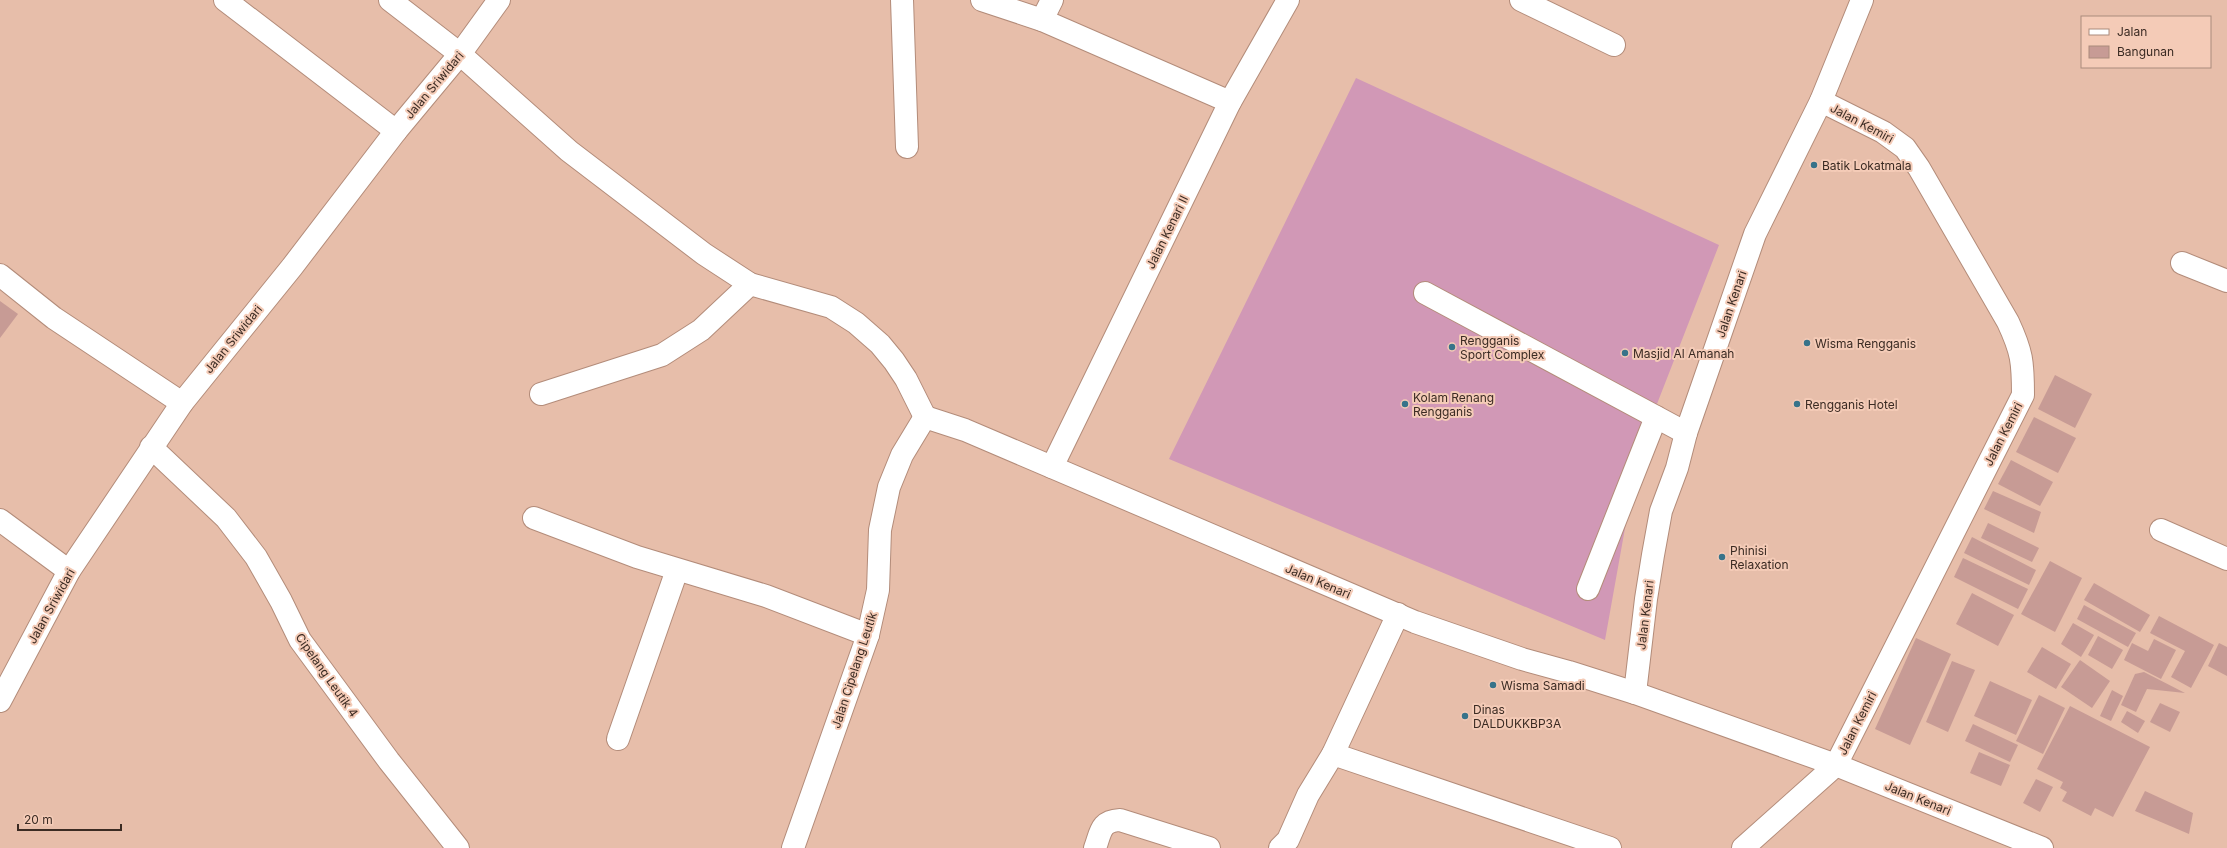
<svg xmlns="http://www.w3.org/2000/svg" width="2227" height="848" font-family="Inter,sans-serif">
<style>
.pitch{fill:#d198b6}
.building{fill:#c79b95}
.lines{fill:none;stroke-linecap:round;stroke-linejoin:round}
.minor-casing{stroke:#b38c7a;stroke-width:24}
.minor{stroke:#fff;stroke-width:22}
.poi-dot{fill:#37738a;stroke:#f4cbb7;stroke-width:1.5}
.labels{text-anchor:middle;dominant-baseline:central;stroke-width:4;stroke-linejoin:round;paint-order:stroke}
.street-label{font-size:12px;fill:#3b2b23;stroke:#f4cbb7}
.poi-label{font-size:12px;fill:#3b2b23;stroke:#f4cbb7;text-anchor:start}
</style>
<rect width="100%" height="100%" fill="#e7beaa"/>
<polygon class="pitch" points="1356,78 1719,245 1639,450 1605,640 1169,459"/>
<g class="building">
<polygon points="0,301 18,314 0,338"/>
<polygon points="2055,375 2092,394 2075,428 2038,409"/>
<polygon points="2034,417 2076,438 2058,473 2016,452"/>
<polygon points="2011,460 2053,482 2040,506 1998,484"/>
<polygon points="1993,491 2041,512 2034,533 1984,509"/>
<polygon points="1988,523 2039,548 2032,562 1981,538"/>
<polygon points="1972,537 2036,570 2029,585 1964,553"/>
<polygon points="1963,558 2028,589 2018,609 1954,577"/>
<polygon points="2050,561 2082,578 2055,632 2021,614"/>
<polygon points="2094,583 2150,615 2140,632 2084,600"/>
<polygon points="1972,593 2014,615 1998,646 1956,624"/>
<polygon points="2084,605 2136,633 2128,647 2077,619"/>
<polygon points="2159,616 2214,645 2191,688 2171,677 2185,651 2150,633"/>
<polygon points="2073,623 2094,635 2081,657 2061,644"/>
<polygon points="2098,636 2123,650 2112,669 2088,655"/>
<polygon points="1916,638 1951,654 1910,745 1875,729"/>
<polygon points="2154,639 2176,650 2161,679 2124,660 2132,643 2148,651"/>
<polygon points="2219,643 2227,647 2227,676 2208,666"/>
<polygon points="2042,647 2071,664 2056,689 2027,672"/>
<polygon points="2080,660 2110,681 2092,708 2061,687"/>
<polygon points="1952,661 1975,670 1948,732 1926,722"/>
<polygon points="2144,672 2185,693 2147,689 2136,712 2121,705 2135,674"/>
<polygon points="1990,681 2032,700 2016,735 1974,716"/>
<polygon points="2112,690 2123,696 2111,721 2100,716"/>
<polygon points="2039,695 2065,708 2043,754 2016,741"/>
<polygon points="2160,703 2180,712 2170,732 2150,722"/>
<polygon points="2070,706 2150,747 2113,817 2095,808 2091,816 2062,801 2067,792 2060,788 2063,782 2037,769"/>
<polygon points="2127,711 2145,721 2138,733 2121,722"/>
<polygon points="1973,724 2018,745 2010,762 1965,741"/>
<polygon points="1979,752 2010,765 2001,786 1970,773"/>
<polygon points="2036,779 2053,787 2040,812 2023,803"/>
<polygon points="2145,791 2193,813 2189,834 2135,811"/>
</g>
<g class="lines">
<g class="minor-casing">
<g id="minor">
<polyline points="225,0 396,131"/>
<polyline points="390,0 460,54 569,151 704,254 750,284 831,307 856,323 880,344 894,361 906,379 925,417"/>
<polyline points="902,0 907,147"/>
<polyline points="982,0 1042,20 1230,102"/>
<polyline points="1521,0 1614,45"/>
<polyline points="1862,0 1821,101 1755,234 1686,433 1677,468 1661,511 1653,555 1646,599 1635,693 1836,765 2042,848"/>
<polyline points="1042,20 1052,0"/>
<polyline points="2182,263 2227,281"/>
<polyline points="0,275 54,318 182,403"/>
<polyline points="1425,293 1686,433"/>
<polyline points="541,394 662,355 701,330 750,284"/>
<polyline points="151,447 226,518 256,557 281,601 300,640 389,761 458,848"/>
<polyline points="1052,467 1230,102 1288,0"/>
<polyline points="534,518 637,557 766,596 868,635"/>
<polyline points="0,520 69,571"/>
<polyline points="2161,530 2227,559"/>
<polyline points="1588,589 1656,417"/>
<polyline points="0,701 69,571 182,403 292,267 396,131 460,54 499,0"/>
<polyline points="618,739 677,570"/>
<polyline points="1333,754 1610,848"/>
<polyline points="793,848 868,635 878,590 880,530 889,487 902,455 925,417 965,430 1415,622 1522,659 1569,672 1635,693"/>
<path d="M1095,848C1101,832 1100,821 1120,820L1209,848"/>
<polyline points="1280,848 1288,840 1308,795 1333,754 1398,614"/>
<path d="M1743,848L1836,765L2023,395C2023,362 2022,352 2008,322L1919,168L1905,148L1883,132L1821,101"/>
</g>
</g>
<use href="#minor" class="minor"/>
</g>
<g class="poi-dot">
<circle cx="1814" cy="165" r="4"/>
<circle cx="1807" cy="343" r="4"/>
<circle cx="1452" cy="347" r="4"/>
<circle cx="1625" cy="353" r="4"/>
<circle cx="1405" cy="404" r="4"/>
<circle cx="1797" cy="404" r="4"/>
<circle cx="1722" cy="557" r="4"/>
<circle cx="1493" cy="685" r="4"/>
<circle cx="1465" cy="716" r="4"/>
</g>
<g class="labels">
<g class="street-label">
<text transform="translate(434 85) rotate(-50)">Jalan Sriwidari</text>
<text transform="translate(1862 123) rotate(28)">Jalan Kemiri</text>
<text transform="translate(1167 232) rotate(-64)">Jalan Kenari II</text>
<text transform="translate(1731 304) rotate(-71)">Jalan Kenari</text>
<text transform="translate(233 339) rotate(-51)">Jalan Sriwidari</text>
<text transform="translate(2003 434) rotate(-63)">Jalan Kemiri</text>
<text transform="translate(1318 581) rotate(23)">Jalan Kenari</text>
<text transform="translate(51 606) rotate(-61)">Jalan Sriwidari</text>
<text transform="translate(1645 615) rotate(-83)">Jalan Kenari</text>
<text transform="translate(854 670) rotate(-72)">Jalan Cipelang Leutik</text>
<text transform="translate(327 675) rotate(55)">Cipelang Leutik 4</text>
<text transform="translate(1857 723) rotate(-63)">Jalan Kemiri</text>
<text transform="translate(1918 798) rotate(22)">Jalan Kenari</text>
</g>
<g class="poi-label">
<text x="1822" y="165">Batik Lokatmala</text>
<text x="1460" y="340">Rengganis<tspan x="1460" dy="14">Sport Complex</tspan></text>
<text x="1815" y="343">Wisma Rengganis</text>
<text x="1633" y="353">Masjid Al Amanah</text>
<text x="1413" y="397">Kolam Renang<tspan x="1413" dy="14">Rengganis</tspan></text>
<text x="1805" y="404">Rengganis Hotel</text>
<text x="1730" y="550">Phinisi<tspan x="1730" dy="14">Relaxation</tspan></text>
<text x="1501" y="685">Wisma Samadi</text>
<text x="1473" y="709">Dinas<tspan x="1473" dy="14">DALDUKKBP3A</tspan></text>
</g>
</g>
<rect x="2081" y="16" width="130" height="52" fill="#f4cbb7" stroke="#aa8b7c"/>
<rect x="2089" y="29" width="20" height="6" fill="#ffffff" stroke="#aa8b7c"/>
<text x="2117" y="36" font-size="12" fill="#3b2b23">Jalan</text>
<rect x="2089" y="46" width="20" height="12" fill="#c79b95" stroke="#aa8b7c"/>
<text x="2117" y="56" font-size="12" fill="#3b2b23">Bangunan</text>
<path d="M18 824v6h103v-6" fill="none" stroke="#3b2b23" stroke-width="2"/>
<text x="24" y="824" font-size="12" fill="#3b2b23" stroke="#f4cbb7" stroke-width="3" paint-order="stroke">20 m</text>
</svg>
